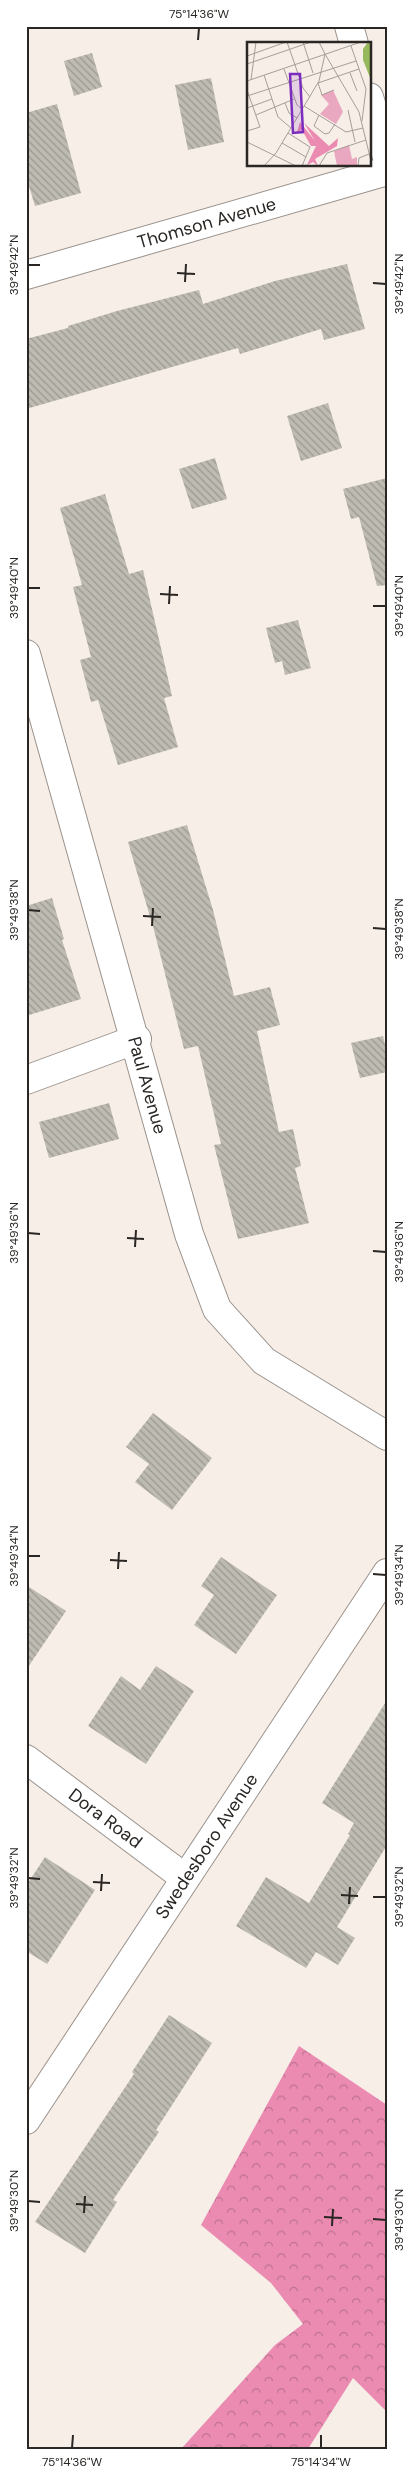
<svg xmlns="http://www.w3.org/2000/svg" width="413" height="2475" font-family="'DM Sans',sans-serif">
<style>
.forest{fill:url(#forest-crowns)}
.building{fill:url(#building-back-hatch)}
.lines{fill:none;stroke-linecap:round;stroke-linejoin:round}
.minor-casing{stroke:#9a928c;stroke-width:30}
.minor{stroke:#fff;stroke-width:28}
.ticks{fill:none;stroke:#292623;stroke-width:2}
.labels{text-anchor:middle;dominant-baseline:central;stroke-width:4.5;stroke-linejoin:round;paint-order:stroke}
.street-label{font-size:18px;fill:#292623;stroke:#fff}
.inset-road{fill:none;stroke:#a59e99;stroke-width:1}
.view{fill:#7b2cbf;fill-opacity:0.15;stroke:#7b2cbf;stroke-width:2.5}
.inset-edge{fill:none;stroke:#292623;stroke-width:2.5}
.neatline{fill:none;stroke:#292623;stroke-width:2}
.ticks-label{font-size:12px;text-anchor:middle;fill:#292623}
</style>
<defs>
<pattern id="forest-crowns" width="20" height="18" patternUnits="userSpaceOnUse" patternTransform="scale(1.25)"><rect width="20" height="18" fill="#eb8bb1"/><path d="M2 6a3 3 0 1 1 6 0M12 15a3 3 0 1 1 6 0" fill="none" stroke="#be7190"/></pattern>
<pattern id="building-back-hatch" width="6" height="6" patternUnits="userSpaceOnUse" patternTransform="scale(1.25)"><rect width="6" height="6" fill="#bebbb2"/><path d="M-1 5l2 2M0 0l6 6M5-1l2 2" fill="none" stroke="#9a9890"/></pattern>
</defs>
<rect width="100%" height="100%" fill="#f7eee8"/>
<polygon class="forest" points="299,2046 387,2105 387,2412 353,2378 308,2449 181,2449 275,2345 303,2324 271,2283 201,2225"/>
<g class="building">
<polygon points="92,53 102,87 74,96 64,61"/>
<polygon points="211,78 224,142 188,150 175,85"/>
<polygon points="57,104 81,193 35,206 26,176 26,113"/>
<polygon points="347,264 365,329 324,340 321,329 240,354 238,348 26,409 26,339 68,328 68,326 117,311 199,290 203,304 275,281"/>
<polygon points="328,403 342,448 301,461 287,416"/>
<polygon points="215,458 227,499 192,509 179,469"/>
<polygon points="387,478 387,585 377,586 359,517 351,519 343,489"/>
<polygon points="105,494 129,574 143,570 172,696 164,698 178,747 118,765 98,700 91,702 80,660 91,657 73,587 82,585 60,508"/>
<polygon points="298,620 311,668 285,675 282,661 275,663 266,628"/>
<polygon points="187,825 213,910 234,996 270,987 280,1025 257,1031 279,1132 293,1129 301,1166 295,1168 309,1223 238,1239 214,1145 221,1144 198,1046 184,1049 154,930 128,842"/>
<polygon points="52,898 64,939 62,940 81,999 26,1016 26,906"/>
<polygon points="383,1036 387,1053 387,1072 360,1078 351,1043"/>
<polygon points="109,1103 119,1139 49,1158 39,1122"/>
<polygon points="153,1413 212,1458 172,1510 135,1482 149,1464 126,1447"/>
<polygon points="221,1557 277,1595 236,1654 194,1625 214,1595 201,1586"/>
<polygon points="26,1585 66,1611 26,1670"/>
<polygon points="156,1666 194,1691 146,1764 88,1726 121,1676 140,1690"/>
<polygon points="387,1700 387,1845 337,1927 355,1938 338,1965 316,1952 306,1968 236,1926 266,1877 309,1903 350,1835 348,1834 354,1823 322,1803"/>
<polygon points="45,1857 95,1890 47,1964 26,1951 26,1886"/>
<polygon points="169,2015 212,2043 156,2130 159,2132 113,2200 117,2202 85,2253 35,2222 134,2074 132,2072"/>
</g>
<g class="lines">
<g class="minor-casing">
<g id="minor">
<polyline points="349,26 354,44"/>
<polyline points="369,97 387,157"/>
<path id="s1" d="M26,275L387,171"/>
<path id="s2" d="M26,654L189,1234L217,1309L264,1361L387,1436"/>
<polyline points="26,1080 137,1039"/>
<path id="s3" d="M26,1759L185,1878"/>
<path id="s4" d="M26,2120L387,1573"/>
</g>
</g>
<use href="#minor" class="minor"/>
</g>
<path class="ticks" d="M198,40L199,28M28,265H40M177,273L195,274M185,282L186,264M373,283L386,284M28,588H40M160,594L178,595M169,604L170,586M373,606H386M28,910L40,911M143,916L161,917M152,926L153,908M373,928L386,929M28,1233L40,1234M127,1238L144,1239M135,1247L136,1230M373,1251L386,1252M28,1556H40M110,1560L127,1561M118,1569L119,1552M373,1574L386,1575M28,1878L40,1879M93,1882L110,1883M101,1891L102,1874M341,1895L358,1896M373,1897H386M349,1904L350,1887M28,2201L40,2202M76,2204L93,2205M84,2213L85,2196M324,2217L342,2218M373,2219L386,2220M332,2226L333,2209M72,2448L73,2435M321,2448V2435"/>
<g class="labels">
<g class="street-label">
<text stroke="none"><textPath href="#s1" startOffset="188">Thomson Avenue</textPath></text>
<text stroke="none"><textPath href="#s2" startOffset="448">Paul Avenue</textPath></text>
<text stroke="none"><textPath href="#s3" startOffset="99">Dora Road</textPath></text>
<text stroke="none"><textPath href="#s4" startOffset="328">Swedesboro Avenue</textPath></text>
</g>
</g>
<g transform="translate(247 42)">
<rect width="124" height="124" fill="#f7eee8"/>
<path d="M53,80L68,99L57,81L82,104L91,96L90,104L68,117L71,124L66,120L60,123L69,104H64L55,88L50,90Z" fill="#eb8bb1"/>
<path d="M102,103L105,117L110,115V124H90L87,109Z" fill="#eaa7c0"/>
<path d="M86,48L96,70L89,82L73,72L82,62L74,53Z" fill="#eaa7c0"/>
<path d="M121,0H124V38L116,18V7Z" fill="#97b95e"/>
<path class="inset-road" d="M40,0L56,46L63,55M56,0L66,31M104,4L119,47L115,79M78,12L112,70L124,119M0,14L39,0M0,22L64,0M37,27L50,63L55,67M103,31L110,49M17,33L31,75L44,86M4,38L9,0M0,39L114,0M0,48L13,85L0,89M87,48L75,53L71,41L112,27M0,54L109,19M38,61L42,71L50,76M57,64L99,90L116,86M0,66L25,57M101,68L108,100M9,73L47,57M72,73L67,84L78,92L82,91L88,82M41,91L63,105L55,124M0,100L49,124M35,101L59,115M17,124L29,111L72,39L78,12L72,0M72,124L80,111L119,98M111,124L112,116L122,112"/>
<path class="view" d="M43,32H53L56,90L46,91Z"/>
<rect width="124" height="124" class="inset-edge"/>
</g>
<rect width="413" height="2475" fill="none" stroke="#ffffff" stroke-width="55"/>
<rect x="28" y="28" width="358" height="2420" class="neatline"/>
<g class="ticks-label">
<text x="199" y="18">75°14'36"W</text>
<text transform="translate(14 265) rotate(-90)" y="4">39°49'42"N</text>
<text transform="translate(399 284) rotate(-90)" y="4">39°49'42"N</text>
<text transform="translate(14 588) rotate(-90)" y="4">39°49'40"N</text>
<text transform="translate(399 606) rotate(-90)" y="4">39°49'40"N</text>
<text transform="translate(14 910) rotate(-90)" y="4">39°49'38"N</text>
<text transform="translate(399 929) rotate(-90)" y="4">39°49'38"N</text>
<text transform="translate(14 1233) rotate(-90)" y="4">39°49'36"N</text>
<text transform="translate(399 1252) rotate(-90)" y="4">39°49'36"N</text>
<text transform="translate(14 1556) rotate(-90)" y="4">39°49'34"N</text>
<text transform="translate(399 1575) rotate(-90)" y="4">39°49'34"N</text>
<text transform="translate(14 1878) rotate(-90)" y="4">39°49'32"N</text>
<text transform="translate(399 1897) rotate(-90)" y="4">39°49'32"N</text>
<text transform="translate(14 2201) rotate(-90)" y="4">39°49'30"N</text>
<text transform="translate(399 2220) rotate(-90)" y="4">39°49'30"N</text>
<text x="72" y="2466">75°14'36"W</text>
<text x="321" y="2466">75°14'34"W</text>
</g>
</svg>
